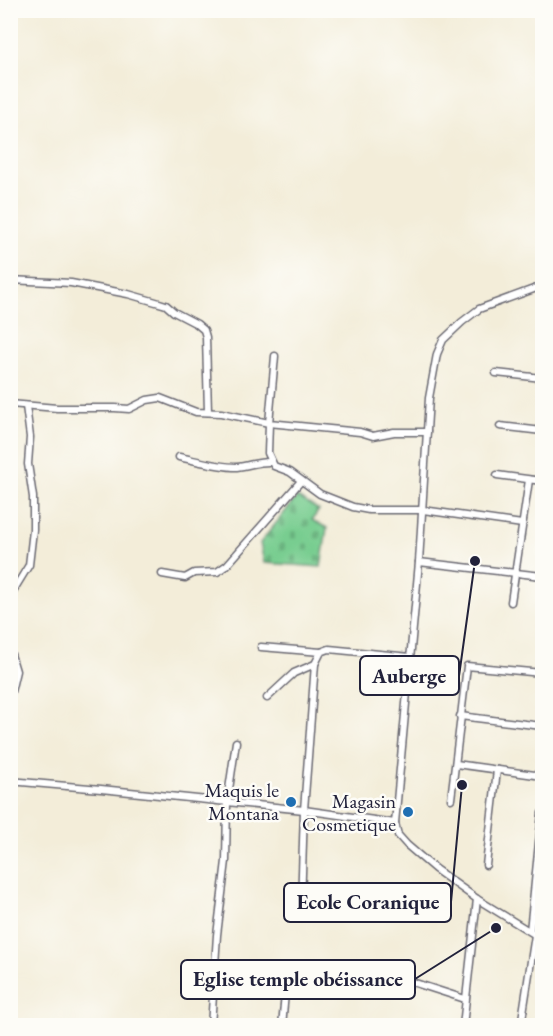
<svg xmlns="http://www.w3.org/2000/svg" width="553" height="1036" font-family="'EB Garamond',serif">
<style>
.cemetery{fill:url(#cemetery-stones);stroke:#4d7866;stroke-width:1.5}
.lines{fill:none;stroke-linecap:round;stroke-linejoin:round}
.street-casing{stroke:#6b6972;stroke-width:9}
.street{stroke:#fff;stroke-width:6}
.poi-dot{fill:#1f6fb2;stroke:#fdfcf7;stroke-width:2}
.labels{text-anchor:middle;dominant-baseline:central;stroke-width:5;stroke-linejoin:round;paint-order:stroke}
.poi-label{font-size:20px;fill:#22223b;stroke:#fdfcf7;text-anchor:end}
.leader{fill:none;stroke:#22223b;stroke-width:2}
.callout-dot{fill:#22223b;stroke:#fdfcf7;stroke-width:2}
.callout{fill:#fdfcf7;stroke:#22223b;stroke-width:2}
.callout-label{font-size:21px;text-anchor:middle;font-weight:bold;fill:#22223b}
</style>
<defs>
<pattern id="cemetery-stones" width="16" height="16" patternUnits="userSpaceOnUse" patternTransform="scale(1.5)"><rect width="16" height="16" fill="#78cd90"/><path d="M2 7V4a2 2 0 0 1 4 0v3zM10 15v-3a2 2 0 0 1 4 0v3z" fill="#68b07d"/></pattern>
</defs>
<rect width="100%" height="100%" fill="#fdfcf7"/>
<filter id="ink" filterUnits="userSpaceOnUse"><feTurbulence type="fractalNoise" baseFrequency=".0167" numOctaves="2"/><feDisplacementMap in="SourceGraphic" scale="12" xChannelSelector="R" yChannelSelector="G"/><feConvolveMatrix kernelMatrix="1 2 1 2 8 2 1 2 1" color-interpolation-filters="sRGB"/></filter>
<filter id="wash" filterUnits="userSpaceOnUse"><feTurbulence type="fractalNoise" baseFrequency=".008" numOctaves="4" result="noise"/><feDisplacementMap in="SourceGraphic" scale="24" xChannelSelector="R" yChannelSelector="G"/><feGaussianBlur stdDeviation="1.35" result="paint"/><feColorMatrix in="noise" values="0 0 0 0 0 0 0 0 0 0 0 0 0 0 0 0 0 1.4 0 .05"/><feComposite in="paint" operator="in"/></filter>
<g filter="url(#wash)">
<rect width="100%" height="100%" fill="#f3edd9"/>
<polygon class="cemetery" points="297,497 319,510 312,520 327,528 321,567 264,563 260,543"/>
</g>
<g filter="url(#ink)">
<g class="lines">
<g class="street-casing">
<g id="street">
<polyline points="10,280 71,283 128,294 156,302 166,305 174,312 197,324 204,330 206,337 208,412"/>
<polyline points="542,286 479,309 462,322 443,340 437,354 429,398 419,562 395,823 398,835 407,845 435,869 477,899 542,939"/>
<polyline points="275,356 269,423 360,432 373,436 394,432 427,432"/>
<polyline points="496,373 542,378"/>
<polyline points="10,404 57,408 115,408 129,409 147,400 160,398 196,412 221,413 269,423 268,453 274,466 290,472 320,494 353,507 369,510 423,510 522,524"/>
<polyline points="500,426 542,431"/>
<path d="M179,457C198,461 218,467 237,467C249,466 259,461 271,462"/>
<polyline points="497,475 542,481"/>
<polyline points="419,562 542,576"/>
<polyline points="162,574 185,578 194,573 217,572 227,565 301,481"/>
<polyline points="10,596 29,565 33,530 33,497 28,464 30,437 26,406"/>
<polyline points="511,602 529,480"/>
<polyline points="261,647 321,652"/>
<polyline points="10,651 16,671 10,696"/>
<polyline points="267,698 294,673 315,664"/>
<polyline points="460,716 542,726"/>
<polyline points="456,764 542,776"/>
<polyline points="10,781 101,789 304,810 395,823"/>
<polyline points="451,799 467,666 542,673"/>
<polyline points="486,865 497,770"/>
<polyline points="301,905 304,810 315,664 321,652 329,649 410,657"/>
<polyline points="530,931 542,813"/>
<polyline points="214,967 409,981 465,999"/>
<polyline points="211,1026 217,935 226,861 227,803 236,742"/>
<polyline points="282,1026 287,972"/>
<polyline points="463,1026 477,899"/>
<polyline points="521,1026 535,935"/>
</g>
</g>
<use href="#street" class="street"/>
</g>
</g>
<g class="poi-dot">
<circle cx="291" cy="802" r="6"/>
<circle cx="408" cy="812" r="6"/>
</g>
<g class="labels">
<g class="poi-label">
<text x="279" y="790">Maquis le<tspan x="279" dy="23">Montana</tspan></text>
<text x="396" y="801">Magasin<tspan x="396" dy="23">Cosmetique</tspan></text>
</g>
</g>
<path class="leader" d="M475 561L459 676M462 785L451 902M496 928L415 979"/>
<g class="callout-dot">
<circle cx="475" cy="561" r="6"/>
<circle cx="462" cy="785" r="6"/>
<circle cx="496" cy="928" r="6"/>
</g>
<g class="callout">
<rect x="360" y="656" width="99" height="39" rx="6"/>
<rect x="284" y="883" width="167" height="39" rx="6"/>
<rect x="181" y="960" width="234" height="39" rx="6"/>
</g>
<g class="callout-label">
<text x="409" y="683">Auberge</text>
<text x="368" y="909">Ecole Coranique</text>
<text x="298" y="986">Eglise temple obéissance</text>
</g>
<rect width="553" height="1036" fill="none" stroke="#fdfcf7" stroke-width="36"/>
</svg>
